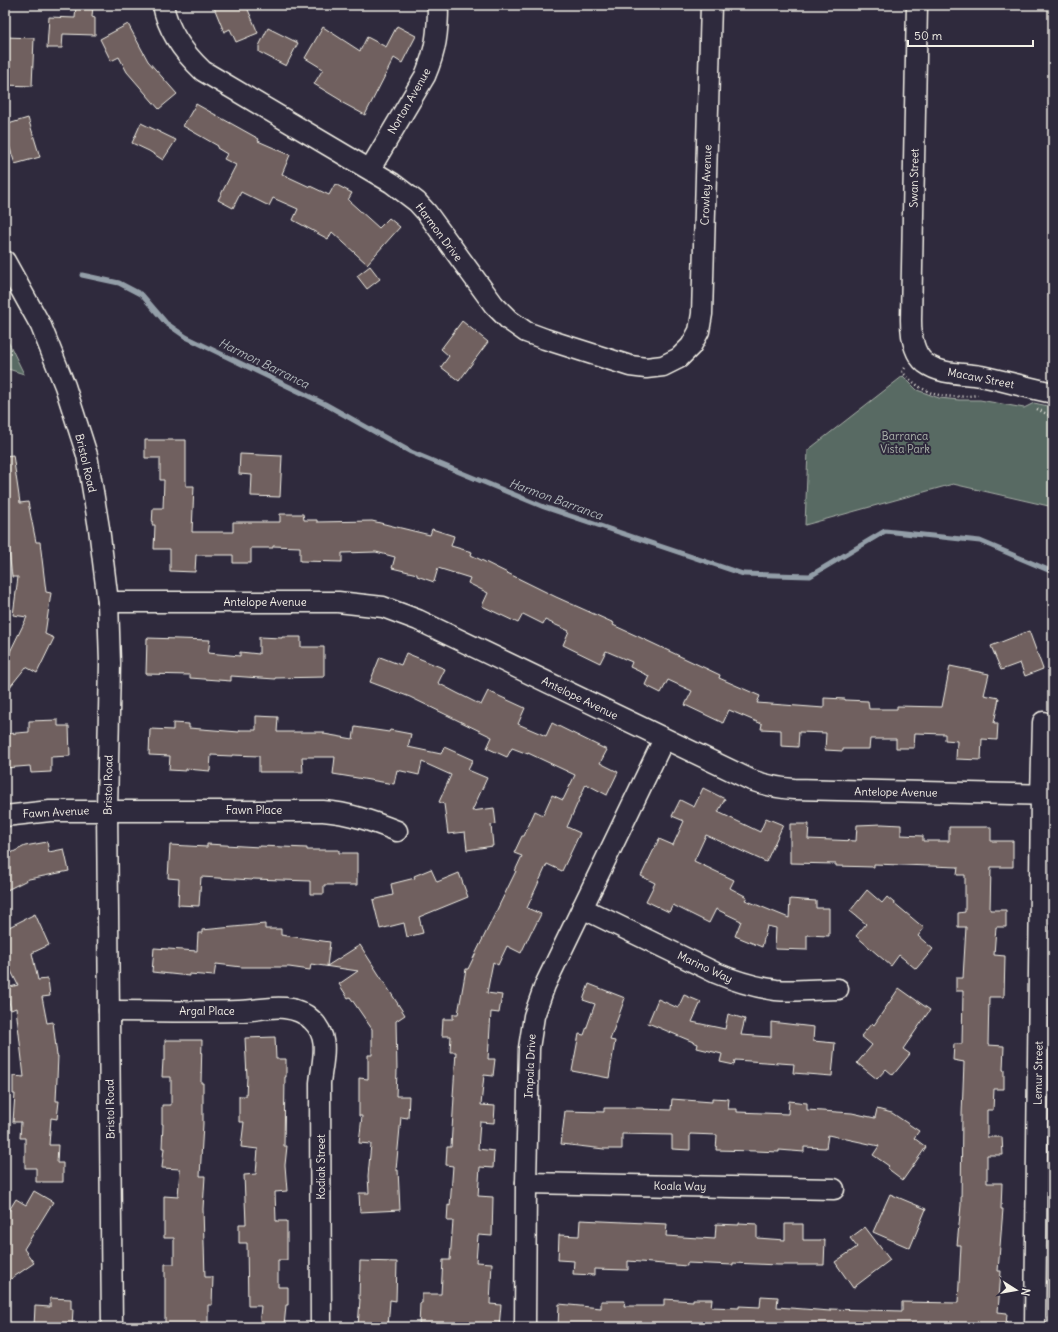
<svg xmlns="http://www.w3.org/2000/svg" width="1058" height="1332" font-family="Delius,sans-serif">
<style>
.green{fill:#596b64;stroke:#a6aea6}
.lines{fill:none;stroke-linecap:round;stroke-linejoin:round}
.stream{stroke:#939ea8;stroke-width:5}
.building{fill:#70615e;stroke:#f4f1e8}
.minor-casing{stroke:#f4f1e8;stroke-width:23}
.path{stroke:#f4f1e8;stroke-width:2.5;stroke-dasharray:1 3;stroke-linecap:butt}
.minor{stroke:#2f2a3d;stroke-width:20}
.labels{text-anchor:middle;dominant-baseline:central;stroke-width:4;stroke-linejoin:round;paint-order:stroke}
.street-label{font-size:11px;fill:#f4f1e8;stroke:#2f2a3d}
.park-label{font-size:11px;fill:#aeb5ad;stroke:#2f2a3d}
.water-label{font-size:12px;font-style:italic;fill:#b3babd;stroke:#2f2a3d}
</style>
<rect width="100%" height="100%" fill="#2f2a3d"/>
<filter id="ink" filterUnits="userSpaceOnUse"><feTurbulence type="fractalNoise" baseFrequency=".025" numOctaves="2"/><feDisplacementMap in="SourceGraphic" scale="8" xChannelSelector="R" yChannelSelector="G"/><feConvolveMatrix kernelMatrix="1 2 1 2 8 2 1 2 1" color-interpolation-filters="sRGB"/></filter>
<g filter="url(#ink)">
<g class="green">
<polygon points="5,334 5,335 24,374 5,368"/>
<polygon points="903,376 917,390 939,398 959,400 980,400 1024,408 1034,403 1053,407 1053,507 953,484 805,525 808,450"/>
</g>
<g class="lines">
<polyline class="stream" points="82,275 119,283 142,295 166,323 186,337 325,404 411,452 544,507 743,574 810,576 885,531 980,541 1053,572"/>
</g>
<g class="building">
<polygon points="76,5 93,5 92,17 95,18 95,35 63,34 62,48 47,48 49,17 75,18"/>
<polygon points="213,5 246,5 258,33 236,42 230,29 224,32"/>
<polygon points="128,24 148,61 177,94 159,109 127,72 119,57 111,61 100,39"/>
<polygon points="397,26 416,36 402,63 394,58 365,115 341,102 342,101 314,84 323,69 305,58 323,27 360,51 367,37 386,47"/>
<polygon points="268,28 298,43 286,66 259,52 259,46"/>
<polygon points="5,37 34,38 32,86 5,85"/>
<polygon points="196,104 259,139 258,141 290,155 282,174 310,187 310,186 329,195 335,184 352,193 348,200 379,228 389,218 400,227 367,264 332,232 328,239 293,220 298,209 273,198 269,206 241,192 233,208 218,200 236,165 224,159 227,154 217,148 218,146 183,126"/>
<polygon points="28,118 40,157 15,164 5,133 5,125"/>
<polygon points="141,123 176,140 163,160 149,151 132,143"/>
<polygon points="370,266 380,279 367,289 357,276"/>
<polygon points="462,321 488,342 459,381 441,367 449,356 441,349"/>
<polygon points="145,440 186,440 186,486 194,486 192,532 233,532 233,522 280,522 280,514 303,514 304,520 317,520 317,522 372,521 430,535 432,529 454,536 451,546 472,552 471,555 556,597 614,623 613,625 637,636 720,675 719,678 760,696 757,703 824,708 824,698 845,699 845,700 868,701 869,709 897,709 897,706 942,707 950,666 989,674 984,695 999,698 994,723 998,723 997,740 982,739 981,760 956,759 957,741 945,740 945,734 915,733 914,748 896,748 896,739 870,739 869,749 843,749 843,751 825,750 826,733 799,732 798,747 781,746 781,730 761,729 762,724 729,710 723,723 685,705 692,691 668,680 661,693 645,685 649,676 630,667 632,662 606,651 600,663 563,645 569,631 545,620 543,624 523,614 518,623 482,606 488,593 468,583 470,578 438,568 434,582 417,576 417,574 392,568 395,557 376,552 342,553 342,562 300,561 300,547 273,546 273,548 251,548 251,563 233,563 233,555 196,555 195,572 170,571 170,549 154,549 155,525 152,525 153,508 163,508 164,480 160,480 160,458 145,458"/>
<polygon points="240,454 282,456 280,497 251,496 252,475 239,474"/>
<polygon points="13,455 20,503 28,502 36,542 40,542 46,592 51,593 45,634 54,638 37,673 26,667 5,693 5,662 27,617 13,615 18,577 12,577 7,534 5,534 5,456"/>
<polygon points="1029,631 1043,669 1025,676 1020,663 1001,670 991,646"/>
<polygon points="259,637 282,638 282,637 301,637 301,647 324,647 324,677 275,678 275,679 231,676 231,681 190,678 190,675 146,674 147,638 210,640 208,653 240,656 240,652 259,654"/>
<polygon points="406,653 445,669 438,683 457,693 481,705 488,691 525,708 518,724 546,736 552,723 607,750 600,763 618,772 607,795 586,784 567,827 580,833 573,848 562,871 547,864 527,908 541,914 533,930 532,930 521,953 507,946 498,965 493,962 487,993 502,995 499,1013 491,1012 488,1059 495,1059 493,1076 484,1075 481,1105 495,1106 494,1123 480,1122 478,1149 494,1151 493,1168 480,1167 478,1196 493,1197 492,1236 478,1235 476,1262 492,1263 490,1304 501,1305 499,1327 419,1327 420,1303 422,1303 422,1294 441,1294 443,1260 450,1260 453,1221 447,1221 448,1205 450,1206 453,1166 446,1165 447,1147 451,1147 454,1097 453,1096 456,1052 450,1052 451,1036 442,1036 443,1019 453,1019 453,1014 458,1014 466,969 468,969 516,871 515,871 522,856 514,853 522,836 524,836 535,811 543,815 552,795 563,800 575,775 528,753 528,754 512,748 507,757 487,748 492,737 410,697 370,682 380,657 401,665"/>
<polygon points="256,716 278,717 277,732 324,732 324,734 353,739 355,727 389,732 390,730 411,734 408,747 441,754 444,747 473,760 468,770 487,778 472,811 494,808 496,824 491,825 493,846 467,850 465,832 448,834 444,804 439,802 451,775 422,762 419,775 397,770 394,784 333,774 335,757 302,757 303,772 259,772 259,756 232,755 232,756 211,755 210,771 186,769 186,771 169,770 170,756 149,755 150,729 173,730 173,723 189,724 189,728 239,732 240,730 256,730"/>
<polygon points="58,720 58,726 69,726 70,756 51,757 51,772 31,773 30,766 5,768 5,734 29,732 29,721"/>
<polygon points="703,788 725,799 718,812 760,832 766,818 783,825 766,862 706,835 694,861 734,880 730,888 747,897 745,900 789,918 790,899 816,901 816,908 829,908 829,936 807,935 807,950 775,949 776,928 767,926 762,947 735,936 741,921 716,909 709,923 673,905 669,912 646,901 655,883 641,876 659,839 673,845 684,821 672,816 680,800 694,807"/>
<polygon points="790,824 809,824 808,839 856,841 857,825 882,824 901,825 901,835 923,836 923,841 949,841 949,827 991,827 991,841 1013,841 1013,867 991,867 990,910 1006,910 1006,927 996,927 994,955 1005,956 1004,997 989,997 988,1045 1004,1046 1003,1070 1004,1070 1004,1089 994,1089 993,1110 987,1110 987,1137 1002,1137 1003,1155 987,1155 987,1183 1002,1183 1001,1209 1003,1209 998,1271 1001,1271 998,1312 1007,1313 1006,1327 558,1327 559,1304 601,1308 601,1301 625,1301 624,1306 664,1306 664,1299 693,1301 693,1299 712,1299 711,1307 739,1308 739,1306 760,1307 761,1296 778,1297 777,1307 830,1311 830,1309 902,1311 902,1302 958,1303 961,1245 957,1245 961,1205 962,1114 964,1062 953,1060 954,1044 962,1044 963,991 956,991 956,978 963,978 966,927 958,927 958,913 965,912 965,875 957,875 958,867 874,864 874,867 836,866 836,864 790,863"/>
<polygon points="47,842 49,852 64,849 69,871 29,879 5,891 5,856 25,846"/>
<polygon points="207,844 260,847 260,846 307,848 307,850 339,850 339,853 357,853 357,885 324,885 324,894 310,894 310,881 253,879 252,880 201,877 199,906 178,905 179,879 168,878 170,845 207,847"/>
<polygon points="431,869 437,882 459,873 468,897 419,917 423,933 407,937 404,923 380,929 373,900 393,895 391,884 415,878 414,876"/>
<polygon points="867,890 882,903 887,897 924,928 918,936 933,949 916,969 899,955 891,966 856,936 866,924 850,911"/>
<polygon points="35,914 49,945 32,953 38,980 48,979 50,996 42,997 47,1023 53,1022 57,1056 58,1056 56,1101 59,1101 57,1119 51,1118 49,1145 58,1145 57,1163 63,1163 63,1182 36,1182 36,1168 25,1168 25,1138 20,1138 21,1122 13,1122 15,1094 13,1094 13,1076 24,1077 16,1008 11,1010 6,988 18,985 5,959 5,929"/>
<polygon points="265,924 265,929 281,929 281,935 330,942 327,966 360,945 405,1015 396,1021 397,1071 396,1096 409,1096 408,1118 401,1117 396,1170 398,1170 400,1210 360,1212 359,1193 369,1193 368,1176 371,1144 359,1143 362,1116 359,1116 359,1078 368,1079 368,1055 372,1055 372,1029 350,997 348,998 339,984 358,971 311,964 310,970 289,967 242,967 216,964 214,976 189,974 189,976 152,972 154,948 197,951 198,933 202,933 202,930"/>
<polygon points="589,984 625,998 610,1040 615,1041 609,1078 572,1071 579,1034 584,1035 595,1004 583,1000"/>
<polygon points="899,988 930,1010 903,1049 910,1054 893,1075 886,1069 877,1079 857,1063 872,1045 861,1036 872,1023 874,1025"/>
<polygon points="684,995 701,1002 692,1022 725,1029 728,1014 745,1019 741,1035 771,1037 771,1022 814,1027 813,1041 835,1043 832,1076 793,1073 794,1064 735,1060 734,1065 720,1062 722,1054 697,1048 698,1044 648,1023 658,999 678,1008"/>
<polygon points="275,1037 276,1059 286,1059 286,1077 285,1077 284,1146 287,1146 285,1165 287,1191 275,1192 276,1221 287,1221 287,1260 278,1260 278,1287 288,1287 288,1305 286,1305 284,1327 259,1327 261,1306 248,1306 247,1243 239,1243 239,1224 246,1224 244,1175 256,1174 258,1149 241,1147 244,1122 239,1122 239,1096 246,1096 247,1077 245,1038"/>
<polygon points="165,1040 202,1040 201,1083 203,1083 203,1124 200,1176 205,1176 203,1209 205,1277 213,1277 212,1305 208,1305 208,1327 165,1327 165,1264 174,1264 174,1238 164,1238 164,1196 178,1197 180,1169 162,1168 164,1148 162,1148 163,1124 162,1124 162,1105 171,1105 171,1077 162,1077 163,1060 165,1060"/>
<polygon points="712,1098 729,1099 728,1109 737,1109 737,1112 788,1114 789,1101 807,1103 807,1110 852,1113 875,1118 877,1109 892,1113 919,1131 914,1138 926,1147 903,1180 887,1168 889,1166 873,1155 879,1146 828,1135 826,1148 804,1147 804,1152 779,1150 779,1152 756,1151 716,1150 717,1135 690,1134 690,1150 672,1149 672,1135 622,1134 622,1149 604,1149 561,1144 565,1111 604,1112 604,1108 644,1108 644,1109 671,1110 672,1099 712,1102"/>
<polygon points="34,1191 53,1202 24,1249 34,1263 5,1283 5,1217 16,1199 26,1205"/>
<polygon points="890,1194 926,1209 910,1248 873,1232"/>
<polygon points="580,1220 667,1224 666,1236 715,1239 716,1224 739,1225 739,1223 757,1224 757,1238 785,1240 785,1224 803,1224 803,1240 825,1240 824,1265 778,1265 733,1263 733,1265 687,1263 687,1266 628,1261 628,1270 594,1269 594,1275 573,1274 574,1261 558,1260 559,1235 579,1236"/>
<polygon points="865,1227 890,1260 853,1288 835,1262 857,1247 850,1238"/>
<polygon points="360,1261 397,1262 396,1301 390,1300 388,1327 358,1327 360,1299 359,1299"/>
<polygon points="50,1298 71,1299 71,1309 73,1309 72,1327 34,1327 35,1306 50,1307"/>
</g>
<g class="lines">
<g class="minor-casing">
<g id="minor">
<path d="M163,5C168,32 184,53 203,71L392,183L417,202L427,213L494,305L509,320L526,332L545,339L630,366L646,368L663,366L679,358L691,346L699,331L702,314L711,5"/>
<path d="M917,5L911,320C911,335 913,353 925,363C941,375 963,373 981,376C1005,381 1029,388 1053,393"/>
<path d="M370,169L425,76C436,50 438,33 438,5"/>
<polyline points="5,261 41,326 65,386 87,455 99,528 108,602 110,663 107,810 112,1327"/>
<path d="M108,602H338L383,607L418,620L751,780C765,785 779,788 794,789L1053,795"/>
<path d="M5,816L50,811H323C349,813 372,821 397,831"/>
<path d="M582,908L716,973C735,981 755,987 776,990C794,992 819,989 838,989"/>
<path d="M109,1011C152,1011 196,1012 239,1011C255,1011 270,1006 285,1008C294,1009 305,1013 312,1020C331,1038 322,1061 320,1083L321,1327"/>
<polyline points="526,1183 834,1189"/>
<polyline points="525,1327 526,1183 529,1048 534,1016 545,985 664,739"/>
<polyline points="1035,1327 1041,795 1043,722"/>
</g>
</g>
<g class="path">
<path d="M905,368L902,372C927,397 943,399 978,395"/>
<polyline points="1037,409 1049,415 1053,420"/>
</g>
<use href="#minor" class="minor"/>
</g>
</g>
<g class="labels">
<g class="street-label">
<text transform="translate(409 101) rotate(-60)">Norton Avenue</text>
<text transform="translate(914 178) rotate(-89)">Swan Street</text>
<text transform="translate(706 185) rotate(-88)">Crowley Avenue</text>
<text transform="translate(439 232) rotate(53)">Harmon Drive</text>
<text transform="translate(981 378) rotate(11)">Macaw Street</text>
<text transform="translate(86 463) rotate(77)">Bristol Road</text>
<text x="265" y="602">Antelope Avenue</text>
<text transform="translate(580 698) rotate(26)">Antelope Avenue</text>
<text transform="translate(108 785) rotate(-89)">Bristol Road</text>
<text transform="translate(896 792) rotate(1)">Antelope Avenue</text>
<text x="254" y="810">Fawn Place</text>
<text transform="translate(56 812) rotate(-3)">Fawn Avenue</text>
<text transform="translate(705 967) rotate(25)">Marino Way</text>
<text x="207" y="1011">Argal Place</text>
<text transform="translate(530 1066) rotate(-87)">Impala Drive</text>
<text transform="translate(1038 1073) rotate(-89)">Lemur Street</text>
<text transform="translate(110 1109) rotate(-91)">Bristol Road</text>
<text transform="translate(321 1167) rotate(-90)">Kodiak Street</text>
<text transform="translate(680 1186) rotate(1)">Koala Way</text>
</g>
<g class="park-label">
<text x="905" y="436">Barranca<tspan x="905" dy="13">Vista Park</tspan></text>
</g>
<g class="water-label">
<text transform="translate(264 363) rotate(26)">Harmon Barranca</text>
<text transform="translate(556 499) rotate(20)">Harmon Barranca</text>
</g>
</g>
<rect width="1058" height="1332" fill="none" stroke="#2f2a3d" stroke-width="20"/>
<rect x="10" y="10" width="1038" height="1312" fill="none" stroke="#f4f1e8" stroke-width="1.5" filter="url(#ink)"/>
<g transform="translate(1016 1290) rotate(101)" stroke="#2f2a3d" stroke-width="3" paint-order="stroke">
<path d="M0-3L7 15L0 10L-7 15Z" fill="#f4f1e8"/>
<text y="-6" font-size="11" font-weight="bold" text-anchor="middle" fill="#f4f1e8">N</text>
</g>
<path d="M908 40v6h125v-6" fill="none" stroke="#f4f1e8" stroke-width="2"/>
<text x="914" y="40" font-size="12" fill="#f4f1e8" stroke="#2f2a3d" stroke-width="3" paint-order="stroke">50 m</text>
</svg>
